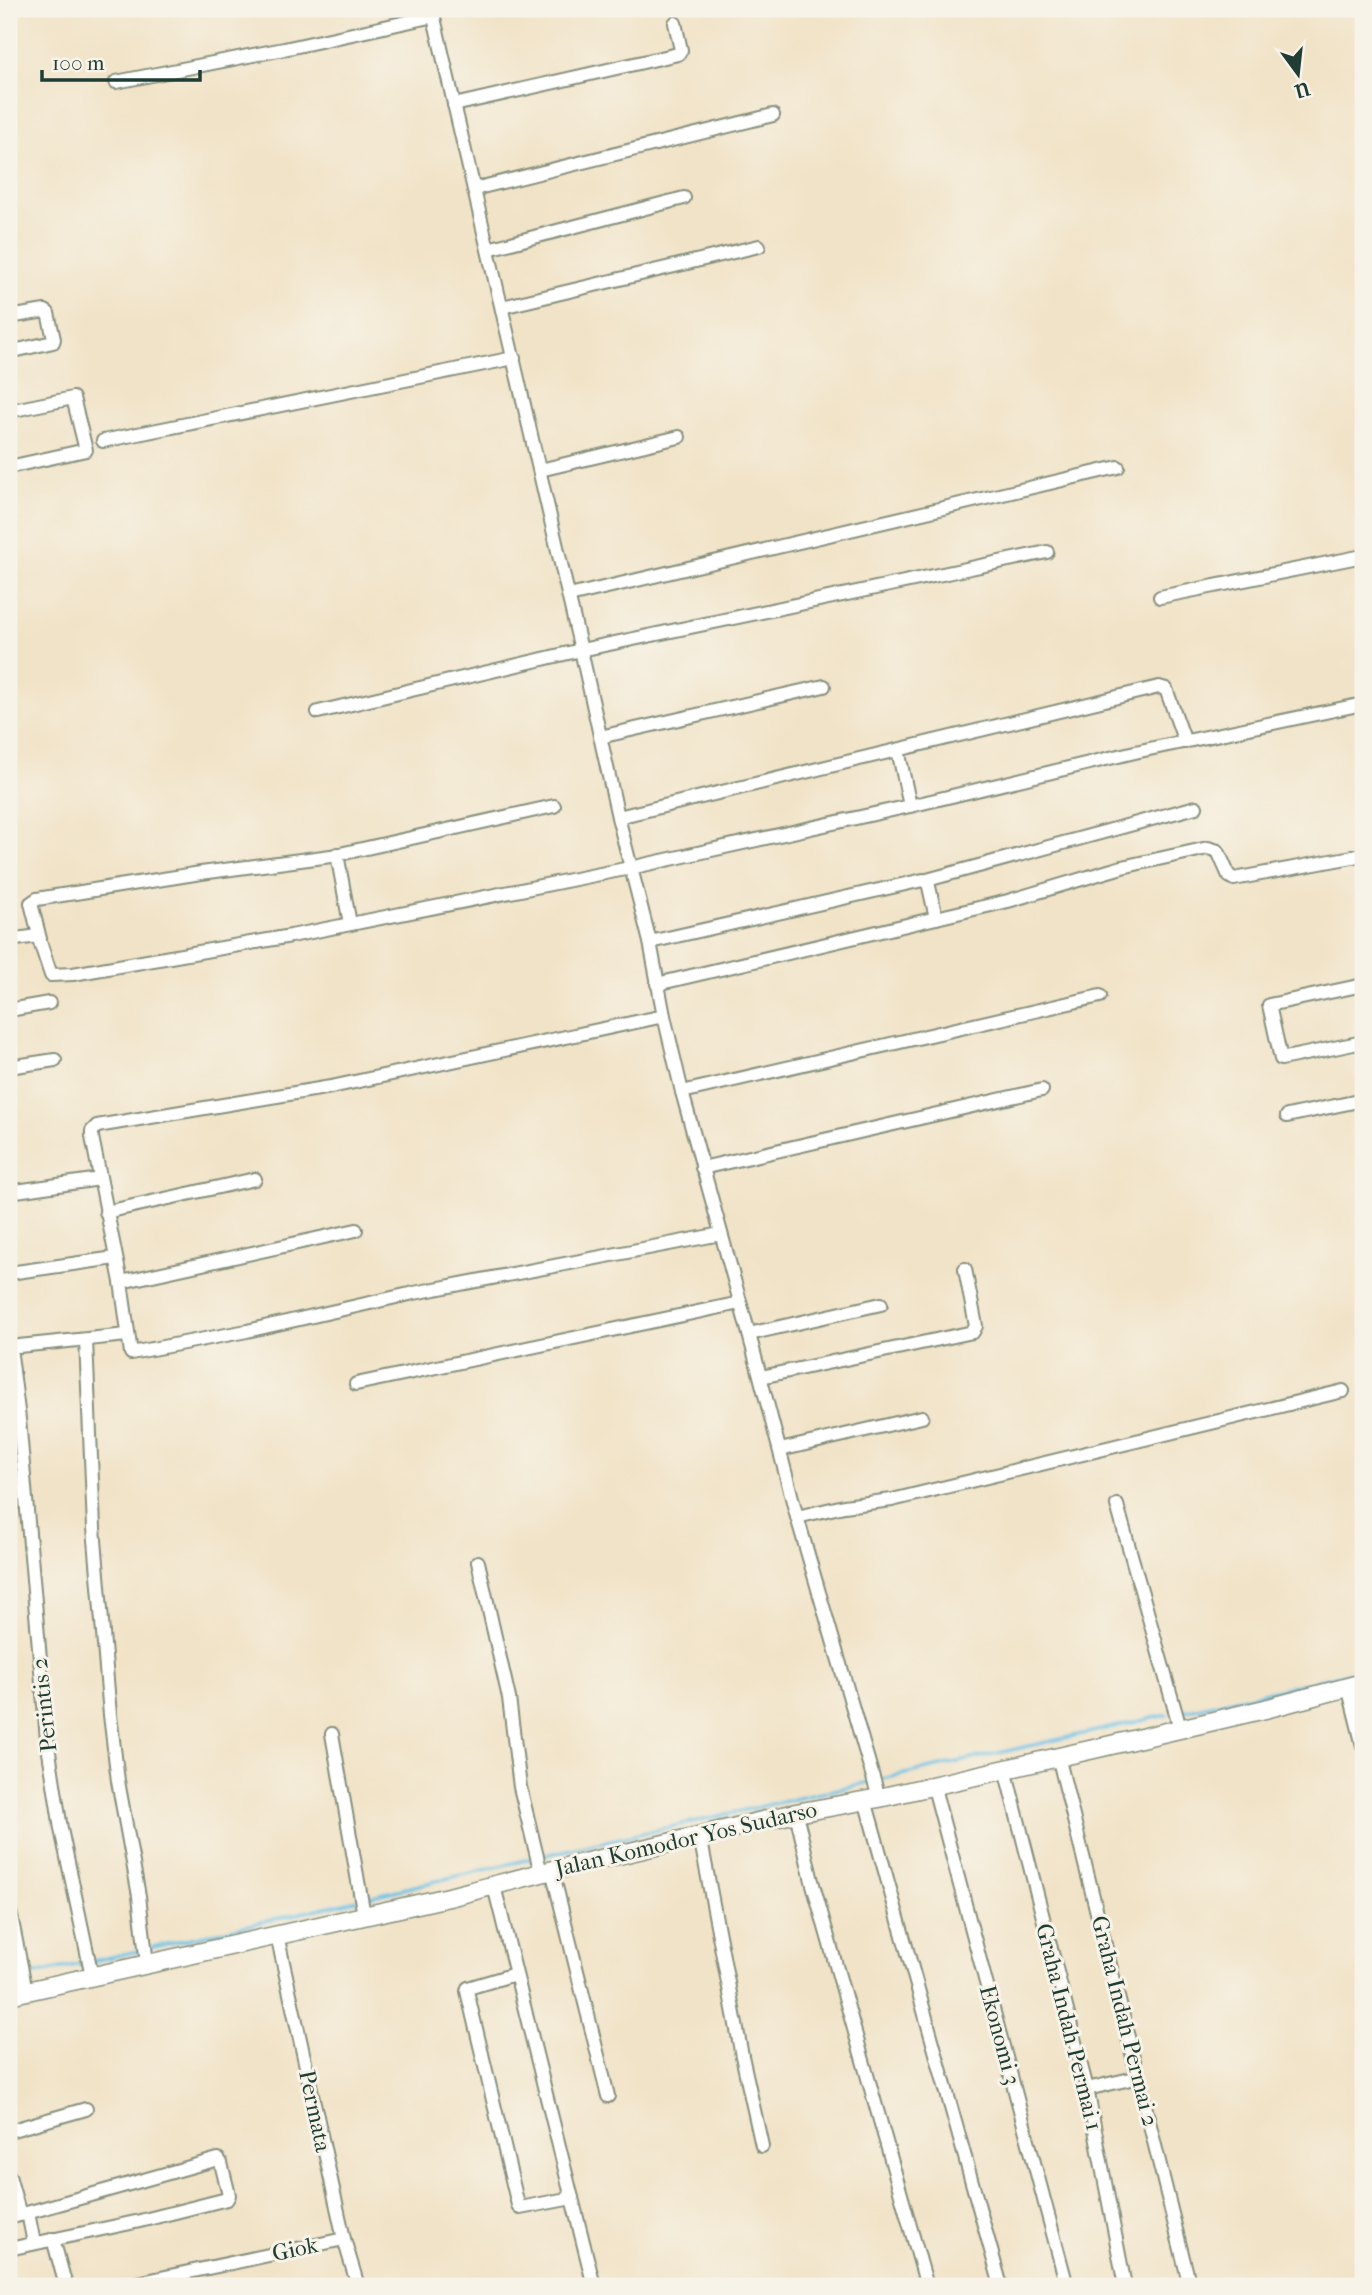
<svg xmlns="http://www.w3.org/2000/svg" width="1372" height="2295" font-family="'IM FELL French Canon',serif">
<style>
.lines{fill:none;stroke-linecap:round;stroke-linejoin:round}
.stream{stroke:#68c0e5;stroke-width:3.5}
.street-casing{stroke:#88907e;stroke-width:16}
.secondary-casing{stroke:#88907e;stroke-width:21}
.street{stroke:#fff;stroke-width:12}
.secondary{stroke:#fff;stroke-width:18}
.labels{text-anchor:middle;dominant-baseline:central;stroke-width:6;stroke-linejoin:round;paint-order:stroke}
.street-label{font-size:23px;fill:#1f3d34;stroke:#f7f3e8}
</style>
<rect width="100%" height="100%" fill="#f7f3e8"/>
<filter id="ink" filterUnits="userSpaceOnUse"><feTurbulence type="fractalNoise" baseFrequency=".0143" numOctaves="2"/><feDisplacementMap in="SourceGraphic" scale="14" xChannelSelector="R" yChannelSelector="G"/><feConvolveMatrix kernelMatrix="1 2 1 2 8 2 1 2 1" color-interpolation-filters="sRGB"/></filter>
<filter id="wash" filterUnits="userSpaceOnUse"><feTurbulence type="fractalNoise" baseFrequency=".00686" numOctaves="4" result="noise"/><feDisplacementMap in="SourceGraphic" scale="28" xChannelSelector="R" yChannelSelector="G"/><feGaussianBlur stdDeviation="1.57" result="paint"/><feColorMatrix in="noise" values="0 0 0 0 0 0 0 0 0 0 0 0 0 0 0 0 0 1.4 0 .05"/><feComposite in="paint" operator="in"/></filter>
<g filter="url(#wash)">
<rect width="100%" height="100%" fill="#f1e3c7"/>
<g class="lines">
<g class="stream">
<polyline points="1184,1711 1363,1670"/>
<polyline points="541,1856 1167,1715"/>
<polyline points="364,1898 534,1858"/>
<polyline points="149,1948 357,1900"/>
<polyline points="27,1976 142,1950"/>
<polyline points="9,1981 19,1978"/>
</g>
</g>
</g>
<g filter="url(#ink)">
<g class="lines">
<g class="street-casing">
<g id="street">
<polyline points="432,9 581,650 618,817 650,942 664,1016 682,1092 749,1334 797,1517 879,1798"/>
<polyline points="116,82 284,49 434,16"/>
<polyline points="454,105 678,54 681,50 675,23"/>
<polyline points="474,189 773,115"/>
<polyline points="488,249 684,198"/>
<polyline points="502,307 759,246"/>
<polyline points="9,317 45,311 48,313 54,339 53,342 9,352"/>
<polyline points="9,411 73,398 86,450 9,467"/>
<polyline points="103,441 514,358"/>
<polyline points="540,470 679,437"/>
<polyline points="569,596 1118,467"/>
<polyline points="1160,597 1363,556"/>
<polyline points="318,712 581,650 1047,552"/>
<polyline points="600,737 824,686"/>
<polyline points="898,750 910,806"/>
<polyline points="618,817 1159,687 1166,689 1185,742"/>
<polyline points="337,854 350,924"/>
<polyline points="927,880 1196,807"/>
<polyline points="40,939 31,903 37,899 201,873 331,856 554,806"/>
<polyline points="9,940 38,936 51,975 73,974 291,936 630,868 910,806 1135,752 1363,704"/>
<polyline points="650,942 923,880 928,882 936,918"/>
<polyline points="657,984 1008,901 1122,867 1208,848 1218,851 1229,876 1234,879 1363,855"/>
<polyline points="1363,985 1269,1005 1281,1059 1363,1042"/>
<polyline points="9,1010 49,1003"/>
<polyline points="664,1016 331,1087 97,1126 92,1131 92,1137 121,1282 131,1353 247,1331 414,1293 721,1234"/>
<polyline points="9,1067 55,1060"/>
<polyline points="682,1092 1100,996"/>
<polyline points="1287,1116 1363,1100"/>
<polyline points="702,1168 1042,1090"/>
<polyline points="9,1192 100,1179"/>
<polyline points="106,1212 255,1179"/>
<polyline points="9,1273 115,1258"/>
<polyline points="121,1282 356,1230"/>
<polyline points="749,1334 881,1304"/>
<polyline points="86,1340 94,1528 110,1715 118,1781 139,1896 147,1964"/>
<polyline points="9,1347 127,1335"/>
<polyline points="10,1347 19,1419 47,1739 61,1829 92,1976"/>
<polyline points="761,1377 973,1332 976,1326 965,1269"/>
<polyline points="356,1384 740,1303"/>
<polyline points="780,1450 922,1417"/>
<polyline points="1117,1505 1180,1728"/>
<polyline points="797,1517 844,1506 892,1500 1343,1391"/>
<polyline points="478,1562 509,1698 520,1787 541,1873"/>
<polyline points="1348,1686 1363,1746"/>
<polyline points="332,1734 364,1915"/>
<polyline points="1058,1756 1190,2286"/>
<polyline points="1005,1769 1087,2089 1125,2286"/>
<polyline points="933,1784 1067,2286"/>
<polyline points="865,1800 1001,2286"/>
<polyline points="796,1813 812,1881 927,2286"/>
<polyline points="700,1836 742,2056 762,2146"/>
<polyline points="552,1870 608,2096"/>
<polyline points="494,1886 594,2286"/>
<polyline points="9,1906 26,1991"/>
<polyline points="277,1935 344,2239 358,2286"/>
<polyline points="515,1974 468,1988 467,1991 518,2205 520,2208 572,2198"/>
<polyline points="1087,2089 1139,2077"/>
<polyline points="9,2131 86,2109"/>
<polyline points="9,2176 20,2215"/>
<polyline points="28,2213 34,2243"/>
<polyline points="9,2218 218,2159 221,2163 229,2195 227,2199 223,2200 140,2221 9,2249"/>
<polyline points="53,2239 66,2286"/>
<polyline points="123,2286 344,2239"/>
</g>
</g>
<g class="secondary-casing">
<polyline id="secondary" points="9,1995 449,1897 541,1873 796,1813 879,1798 1094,1749 1265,1709 1363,1683"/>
</g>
<use href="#street" class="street"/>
<use href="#secondary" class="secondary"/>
</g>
</g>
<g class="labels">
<g class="street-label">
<text transform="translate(44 1705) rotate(-96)">Perintis 2</text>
<text transform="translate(686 1839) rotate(-13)">Jalan Komodor Yos Sudarso</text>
<text transform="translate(1125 2021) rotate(76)">Graha Indah Permai 2</text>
<text transform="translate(1069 2027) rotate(76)">Graha Indah Permai 1</text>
<text transform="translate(1000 2035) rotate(75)">Ekonomi 3</text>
<text transform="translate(315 2111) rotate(78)">Permata</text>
<text transform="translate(295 2249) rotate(-12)">Giok</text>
</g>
</g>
<rect width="1372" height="2295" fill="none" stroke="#f7f3e8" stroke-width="35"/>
<g transform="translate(1298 74) rotate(165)" stroke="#f7f3e8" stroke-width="5" paint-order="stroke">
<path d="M0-5L12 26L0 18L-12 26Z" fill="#1f3d34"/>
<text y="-10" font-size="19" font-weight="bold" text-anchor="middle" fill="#1f3d34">U</text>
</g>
<path d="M42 70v10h158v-10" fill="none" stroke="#1f3d34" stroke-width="3.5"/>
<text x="52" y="70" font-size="21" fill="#1f3d34" stroke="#f7f3e8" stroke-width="5" paint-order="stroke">100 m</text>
</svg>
